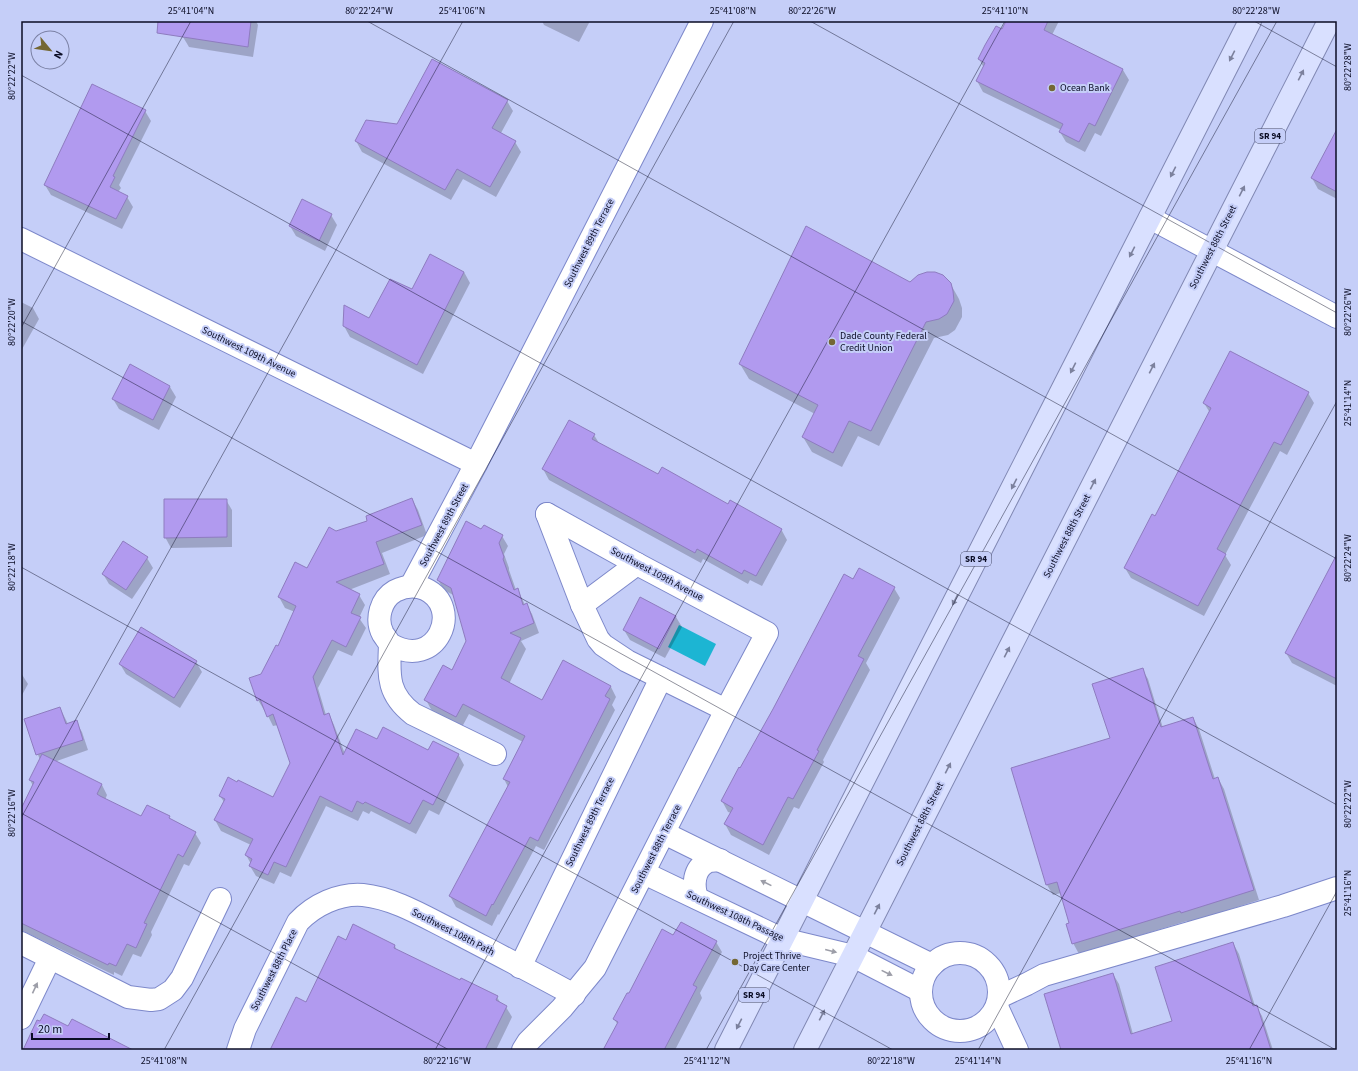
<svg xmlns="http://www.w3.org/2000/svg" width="1358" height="1071" font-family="'Source Sans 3',sans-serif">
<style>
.water{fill:#1cb5d3}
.shadow{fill:#0003}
.building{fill:#b19aef;stroke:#8e7cbf}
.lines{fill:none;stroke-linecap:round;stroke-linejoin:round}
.minor-casing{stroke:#7d88ca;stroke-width:24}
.major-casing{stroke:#8188b3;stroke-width:24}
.minor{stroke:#fff;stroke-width:22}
.major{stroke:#d9e0ff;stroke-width:22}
.oneway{fill:#7c819d}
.oneway2{fill:#9d9ea8}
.ticks{fill:none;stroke:#0b0d25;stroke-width:1;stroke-opacity:0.45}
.poi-dot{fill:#746734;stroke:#c5cef8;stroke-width:1.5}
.labels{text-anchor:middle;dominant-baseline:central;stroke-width:4;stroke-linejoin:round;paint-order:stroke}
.shield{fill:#c5cef8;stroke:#434764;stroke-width:1}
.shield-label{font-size:9px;font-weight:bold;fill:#0b0d25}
.poi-label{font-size:10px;fill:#0b0d25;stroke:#c5cef8;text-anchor:start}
.street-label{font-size:10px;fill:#0b0d25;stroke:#c5cef8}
.neatline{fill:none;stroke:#0b0d25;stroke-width:1.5}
.ticks-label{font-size:10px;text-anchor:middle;fill:#0b0d25}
</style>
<rect width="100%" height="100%" fill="#c5cef8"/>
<polygon class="water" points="679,625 716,644 705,666 668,647"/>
<g class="shadow">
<polygon points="185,21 256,21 258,25 253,57 189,47 183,37"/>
<polygon points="542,21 590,21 579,42 544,25"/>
<polygon points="1007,21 1059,21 1052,35 1123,70 1129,80 1101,136 1095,133 1085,152 1066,142 1060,132 1061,130 983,92 977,81 984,68 979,59 1003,30"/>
<polygon points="507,101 513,111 501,133 515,142 521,152 496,197 463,179 451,200 362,152 356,141 397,125"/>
<polygon points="145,111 151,121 119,185 121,188 118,192 127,197 133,207 122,229 51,195 45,185"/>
<polygon points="1337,131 1337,199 1318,189 1312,178"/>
<polygon points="331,215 337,225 325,251 296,236 290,226"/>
<polygon points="464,272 470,283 423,374 350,337 344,326 370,319 412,291"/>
<polygon points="910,283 950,283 959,299 962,308 962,317 955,330 948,335 934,338 879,446 858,436 842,467 812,452 803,437 815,414 749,379 740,364"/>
<polygon points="21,302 33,308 39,319 21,351"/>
<polygon points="130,366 170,387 176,397 159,430 119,409 113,399"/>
<polygon points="1308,393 1314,403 1287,455 1280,451 1225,555 1231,565 1204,616 1131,578 1125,568 1155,517 1210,413 1204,403"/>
<polygon points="594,435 599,443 658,476 729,505 781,529 787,540 762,586 750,580 748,584 703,559 701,563 549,480 543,469"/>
<polygon points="412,499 418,510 427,535 382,553 390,574 349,590 359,595 365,605 359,618 366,628 352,656 338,650 318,688 326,715 329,714 334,725 345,754 377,741 429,751 458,754 464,765 439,815 429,810 416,834 371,811 369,814 363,811 358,821 326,806 291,877 280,872 274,884 256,876 250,866 251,864 246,855 251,845 221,831 215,820 224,802 220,796 274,798 291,763 278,725 273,726 265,710 264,710 258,700 261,675 278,647 295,612 285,608 279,597 307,569 336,532 369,521"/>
<polygon points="226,500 232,510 232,547 171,548 165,537"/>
<polygon points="482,530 502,536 508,546 504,554 509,568 509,570 516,590 518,590 525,605 526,604 532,614 539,633 521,641 526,649 509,684 542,701 611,687 616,697 612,705 615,710 544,850 536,846 499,915 498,914 492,926 456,907 450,896 508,787 504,779 523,742 469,714 462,727 432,711 426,700 453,671 467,641 455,596 444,590 438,580"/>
<polygon points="147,558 153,568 132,599 109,584 103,574"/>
<polygon points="1337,576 1337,686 1292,663 1286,653"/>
<polygon points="854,581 894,588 900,598 866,663 870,670 823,760 824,762 799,809 794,807 769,855 731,835 725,824 731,813 728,812 722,801"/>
<polygon points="640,598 676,617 682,627 665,658 630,640 624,630"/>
<polygon points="196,662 202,672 180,708 126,674 120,664"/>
<polygon points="1142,669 1148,679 1163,728 1193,718 1199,729 1215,779 1218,778 1224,789 1259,900 1188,923 1187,921 1079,954 1073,943 1071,923 1061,893 1053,895 1047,885 1012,769 1111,738"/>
<polygon points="21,673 28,684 21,697"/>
<polygon points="60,708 68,724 76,722 82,732 88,750 54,762 102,785 107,795 105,800 142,818 169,817 171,821 195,833 201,843 189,866 184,864 151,932 152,935 141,957 133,954 122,976 114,972 114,975 21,930 21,811 33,786 30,780 40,760 25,720"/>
<polygon points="674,937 716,942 722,952 700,993 702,998 675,1050 606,1050 618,1025 614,1019 629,995"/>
<polygon points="346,941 395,946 397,951 460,981 497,997 501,1004 506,1007 512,1017 496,1050 275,1050"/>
<polygon points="1233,943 1239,954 1255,1006 1256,1006 1262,1016 1273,1050 1062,1050 1113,974 1119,984 1133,1034 1173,1022"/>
</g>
<g class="building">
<polygon points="158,21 251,21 248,47 157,33"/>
<polygon points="1006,21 1048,21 1044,30 1123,69 1095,126 1089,123 1079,142 1059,132 1063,124 976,81 985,63 978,59 985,45 996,26 1002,29"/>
<polygon points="432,59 508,100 492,128 516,141 490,187 457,169 445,190 355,141 366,120 397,124"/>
<polygon points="92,84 146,110 113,176 115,177 110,187 128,196 116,219 44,185"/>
<polygon points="1337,129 1337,192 1311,178"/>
<polygon points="302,199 332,214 319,241 289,226"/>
<polygon points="806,226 910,282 918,275 927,272 935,272 943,275 951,283 953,291 954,301 947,314 939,319 926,322 871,431 849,421 833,453 802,437 818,405 739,364"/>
<polygon points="430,254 464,272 417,365 343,326 344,305 369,318 390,279 412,289"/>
<polygon points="1230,351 1309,392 1281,445 1274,442 1217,549 1226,554 1198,606 1124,568 1152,514 1155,516 1211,408 1203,403"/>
<polygon points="130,364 170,386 153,420 112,399"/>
<polygon points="569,420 595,434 592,439 658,474 662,467 728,504 730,500 782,529 756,576 744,570 742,574 697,549 695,553 542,469"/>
<polygon points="412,498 422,525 376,542 384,564 336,582 360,594 351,613 361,617 346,647 332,640 313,677 324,715 329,713 343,755 356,729 377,739 383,727 428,750 433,741 459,754 433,805 423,800 410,824 365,802 363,804 357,801 352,812 320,796 286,867 274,862 268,875 249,866 252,859 245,855 253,839 214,820 225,799 219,796 228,777 237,782 238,780 273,797 290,763 273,714 267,717 260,699 257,701 249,678 261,674 276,645 278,646 296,606 278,597 295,562 307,568 329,527 336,531 367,521 366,516"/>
<polygon points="164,499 227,499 227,537 164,538"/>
<polygon points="466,521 481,529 484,525 503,535 499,543 504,557 503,559 514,590 518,588 523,605 527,603 534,623 510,633 521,638 501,678 542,700 563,660 611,686 605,696 610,699 538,841 530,837 493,905 492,904 486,916 449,896 510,782 503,779 525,736 463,704 456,717 424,700 443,665 452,670 466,641 451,588 437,580"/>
<polygon points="123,541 148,557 126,590 102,574"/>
<polygon points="1337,554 1337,679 1285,653"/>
<polygon points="859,568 895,587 858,656 864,659 817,750 819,751 793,799 788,797 763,845 724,824 733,808 721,801 739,767 740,768 773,709 844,574 853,579"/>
<polygon points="640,597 676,616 659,649 623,630"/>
<polygon points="141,627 197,661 174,698 119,664"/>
<polygon points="1143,668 1161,727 1193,717 1213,779 1218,777 1254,890 1181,913 1180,911 1072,944 1066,924 1069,923 1057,882 1046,885 1011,768 1110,738 1092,684"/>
<polygon points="60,707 66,724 77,720 83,740 36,755 24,719"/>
<polygon points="42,754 102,784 97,794 100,796 141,816 147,805 170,816 169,818 196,832 183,857 178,854 144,923 147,924 136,948 127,944 116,966 109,963 108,965 21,923 21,809 34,782 29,780"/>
<polygon points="681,922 717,941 693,985 697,987 664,1050 603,1050 618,1022 613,1019 627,993 629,993 662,929 673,935"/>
<polygon points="353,924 395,945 394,948 460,980 461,978 498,996 496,1000 507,1006 485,1050 270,1050 296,997 306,1002 338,936 346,940"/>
<polygon points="1233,942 1253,1006 1257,1005 1271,1050 1061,1050 1044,994 1113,973 1131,1034 1172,1021 1155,967"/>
<polygon points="44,1014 68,1026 72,1019 133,1050 23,1050 37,1020 40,1021"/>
</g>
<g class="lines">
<g class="minor-casing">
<g id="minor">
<polyline points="1150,218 1337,317"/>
<polyline points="21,239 476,464"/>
<polyline points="547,514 582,605 598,639 603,645 627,661 726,710"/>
<polyline points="411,586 476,464 702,21"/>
<polyline points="582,605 637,564"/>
<path d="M390,644C437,672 464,607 425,589C415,585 405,586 395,591C381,599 375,619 383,634C385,637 388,641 390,644C389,674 386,693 413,714L495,754"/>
<polyline points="664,833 932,965"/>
<polyline points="644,873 782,939 853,956 921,991"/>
<path d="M697,898C693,886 693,869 707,862C711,860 716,861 720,860"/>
<polyline points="21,943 128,997 151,1000 159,999 173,990 182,978 220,899"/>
<circle cx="960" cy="992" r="39"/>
<polyline points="520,967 661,678"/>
<polyline points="999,997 1027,984 1044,975 1283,906 1337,888"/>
<polyline points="997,1007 1017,1050"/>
<polyline points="21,1018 50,958"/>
<path d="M238,1050L245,1029L298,922C314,905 339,893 363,895C394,898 425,917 453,931C493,952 534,973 574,995"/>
<polyline points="523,1050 528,1042 562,1008 595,968 726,710 767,633 637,564 547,514"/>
</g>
</g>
<g class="major-casing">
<g id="major">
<polyline points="726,1050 1250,21"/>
<polyline points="805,1050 1329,21"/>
</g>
</g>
<use href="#minor" class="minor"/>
<use href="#major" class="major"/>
</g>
<defs><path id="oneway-solid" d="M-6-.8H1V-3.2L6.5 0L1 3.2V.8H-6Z"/></defs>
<g class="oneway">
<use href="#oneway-solid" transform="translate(1232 56) rotate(117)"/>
<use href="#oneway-solid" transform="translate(1301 75) rotate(-63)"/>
<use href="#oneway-solid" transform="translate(1173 172) rotate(117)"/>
<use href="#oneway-solid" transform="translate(1242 191) rotate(-63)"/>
<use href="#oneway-solid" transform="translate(1132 252) rotate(117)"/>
<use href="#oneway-solid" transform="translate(1073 368) rotate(117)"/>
<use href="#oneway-solid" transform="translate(1152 368) rotate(-63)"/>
<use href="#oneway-solid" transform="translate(1014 484) rotate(117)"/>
<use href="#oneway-solid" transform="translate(1093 484) rotate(-63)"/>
<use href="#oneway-solid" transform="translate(955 600) rotate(117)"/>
<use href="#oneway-solid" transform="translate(1007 652) rotate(-63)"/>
<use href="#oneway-solid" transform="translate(948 768) rotate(-63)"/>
<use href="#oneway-solid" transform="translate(877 909) rotate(-63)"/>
<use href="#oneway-solid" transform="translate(822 1015) rotate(-63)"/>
<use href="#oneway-solid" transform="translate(739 1024) rotate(117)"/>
</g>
<g class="oneway2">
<use href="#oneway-solid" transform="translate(766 883) rotate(-154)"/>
<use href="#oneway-solid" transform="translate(831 951) rotate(14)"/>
<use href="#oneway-solid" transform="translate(887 973) rotate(26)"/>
<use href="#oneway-solid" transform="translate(35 988) rotate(-65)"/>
</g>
<path class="ticks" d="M367,21L1337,559M810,21L1337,313M1254,21L1337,67M21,75L1337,805M21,321L1336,1050M21,328L191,21M21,567L893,1050M21,813L449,1050M21,818L463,21M164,1050L734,21M435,1050L1005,21M706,1050L1277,21M978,1050L1337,401M1249,1050L1337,891"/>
<g class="poi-dot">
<circle cx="1052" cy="88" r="4"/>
<circle cx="832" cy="342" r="4"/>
<circle cx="735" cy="962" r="4"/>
</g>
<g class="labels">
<g class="shield">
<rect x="1255" y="129" width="30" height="14" rx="3"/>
<rect x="961" y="552" width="30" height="14" rx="3"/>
<rect x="739" y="988" width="30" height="14" rx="3"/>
</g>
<g class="shield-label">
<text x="1270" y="136">SR 94</text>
<text x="976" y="559">SR 94</text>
<text x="754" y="995">SR 94</text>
</g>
<g class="poi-label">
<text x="1060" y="88">Ocean Bank</text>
<text x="840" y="336">Dade County Federal<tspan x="840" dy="12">Credit Union</tspan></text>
<text x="743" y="956">Project Thrive<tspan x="743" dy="12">Day Care Center</tspan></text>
</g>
<g class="street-label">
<text transform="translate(589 243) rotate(-63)">Southwest 89th Terrace</text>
<text transform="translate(1213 247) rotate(-63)">Southwest 88th Street</text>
<text transform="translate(249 352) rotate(26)">Southwest 109th Avenue</text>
<text transform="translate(444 525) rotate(-62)">Southwest 89th Street</text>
<text transform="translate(1067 536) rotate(-63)">Southwest 88th Street</text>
<text transform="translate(657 574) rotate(28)">Southwest 109th Avenue</text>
<text transform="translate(590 822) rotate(-64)">Southwest 89th Terrace</text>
<text transform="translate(920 824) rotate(-63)">Southwest 88th Street</text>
<text transform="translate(656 849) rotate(-63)">Southwest 88th Terrace</text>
<text transform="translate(735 916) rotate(25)">Southwest 108th Passage</text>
<text transform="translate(453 932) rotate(27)">Southwest 108th Path</text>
<text transform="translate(274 970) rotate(-63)">Southwest 88th Place</text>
</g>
</g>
<rect width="1358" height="1071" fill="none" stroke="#c5cef8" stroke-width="44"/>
<g transform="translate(50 50) rotate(119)"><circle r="19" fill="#c5cef8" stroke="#7b81a4"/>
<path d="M0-3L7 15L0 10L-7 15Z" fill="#746734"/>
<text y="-6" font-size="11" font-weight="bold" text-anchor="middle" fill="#0b0d25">N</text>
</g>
<path d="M32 1033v6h77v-6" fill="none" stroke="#0b0d25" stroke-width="2"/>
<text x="38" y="1033" font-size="12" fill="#0b0d25" stroke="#c5cef8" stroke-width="3" paint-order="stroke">20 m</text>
<rect x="22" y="22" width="1314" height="1027" class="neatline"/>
<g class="ticks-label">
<text x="191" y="14">25°41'04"N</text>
<text x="369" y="14">80°22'24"W</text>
<text x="462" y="14">25°41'06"N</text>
<text x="733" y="14">25°41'08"N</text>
<text x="812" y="14">80°22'26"W</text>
<text x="1005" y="14">25°41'10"N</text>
<text x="1256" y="14">80°22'28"W</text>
<text transform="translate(1347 67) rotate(-90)" y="4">80°22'28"W</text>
<text transform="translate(11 76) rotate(-90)" y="4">80°22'22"W</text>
<text transform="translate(1347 312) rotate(-90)" y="4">80°22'26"W</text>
<text transform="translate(11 322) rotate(-90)" y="4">80°22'20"W</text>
<text transform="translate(1347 403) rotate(-90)" y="4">25°41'14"N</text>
<text transform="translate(1347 558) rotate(-90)" y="4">80°22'24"W</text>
<text transform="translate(11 567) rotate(-90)" y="4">80°22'18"W</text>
<text transform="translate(1347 804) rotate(-90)" y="4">80°22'22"W</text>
<text transform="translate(11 813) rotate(-90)" y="4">80°22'16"W</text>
<text transform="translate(1347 893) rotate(-90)" y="4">25°41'16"N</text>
<text x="164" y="1064">25°41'08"N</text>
<text x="447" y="1064">80°22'16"W</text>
<text x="707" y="1064">25°41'12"N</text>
<text x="891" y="1064">80°22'18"W</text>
<text x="978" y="1064">25°41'14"N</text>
<text x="1249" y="1064">25°41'16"N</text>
</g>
</svg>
